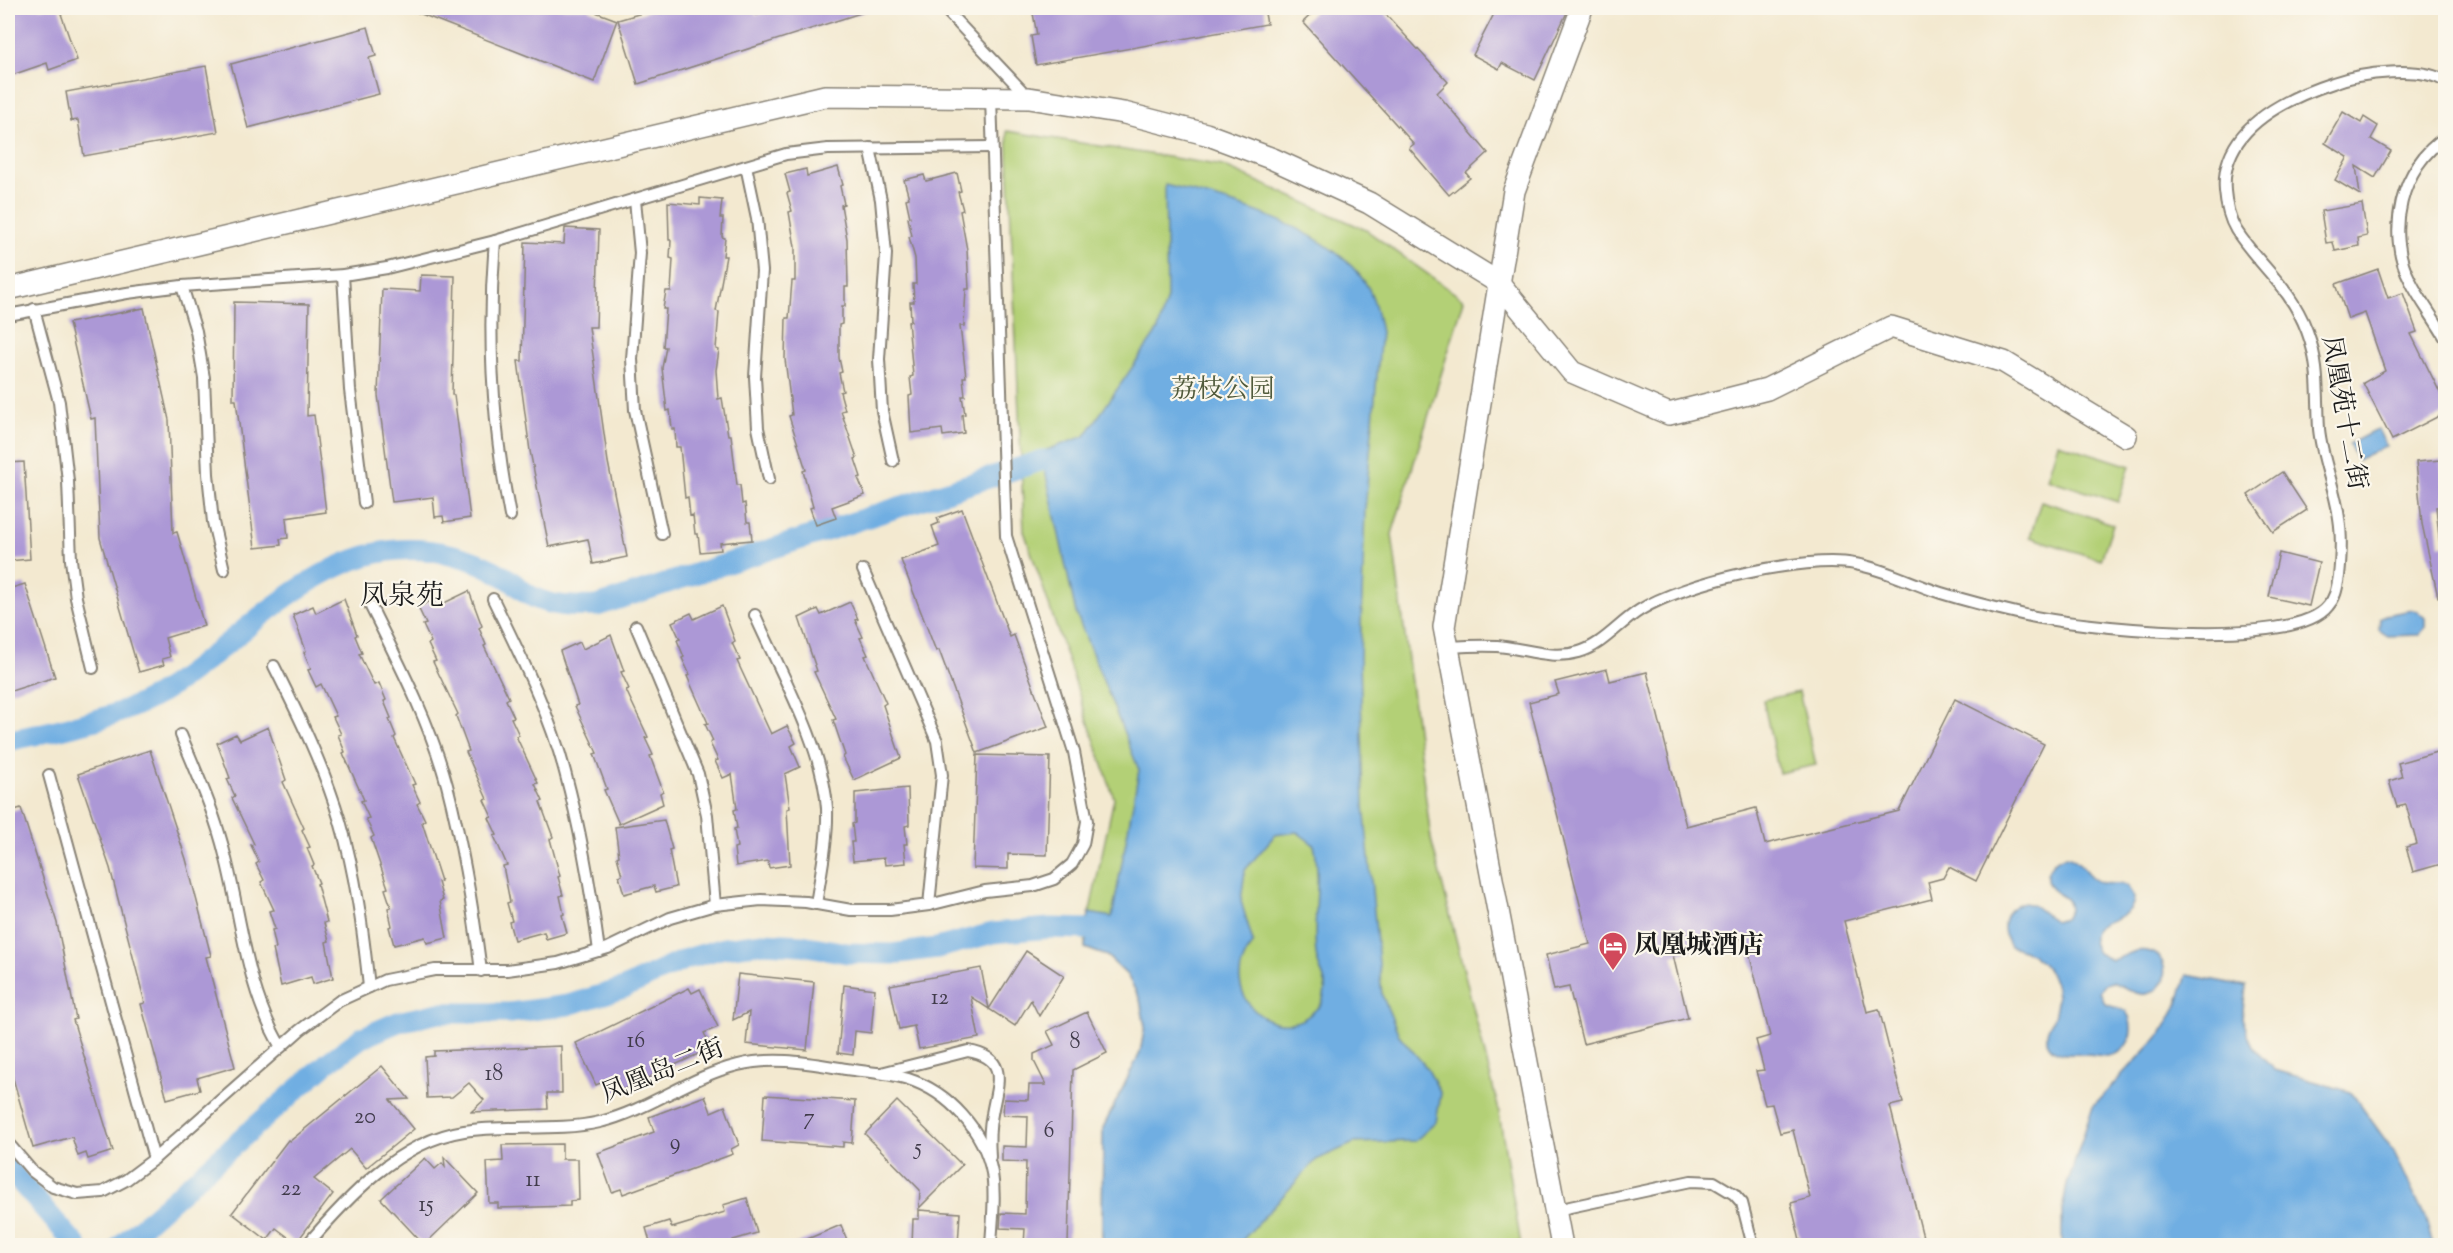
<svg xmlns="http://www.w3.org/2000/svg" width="2453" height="1253" font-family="'Sorts Mill Goudy','Noto Serif SC',serif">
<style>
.green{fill:#b3d076;stroke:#687649;stroke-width:1.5}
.water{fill:#70aee2;stroke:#46657f;stroke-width:1.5;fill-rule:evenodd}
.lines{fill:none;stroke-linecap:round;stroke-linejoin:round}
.canal{stroke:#70aee2;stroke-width:21}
.building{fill:#ac98d6}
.service-casing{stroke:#888276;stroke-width:14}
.minor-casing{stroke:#888276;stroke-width:24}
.service{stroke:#fff;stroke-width:10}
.minor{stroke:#fff;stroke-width:21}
.labels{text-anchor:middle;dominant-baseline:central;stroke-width:4.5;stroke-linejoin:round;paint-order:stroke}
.number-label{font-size:22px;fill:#403b4a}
.park-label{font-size:26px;fill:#515b3c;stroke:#fbf7ec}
.street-label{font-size:26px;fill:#1c1c1c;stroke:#fbf7ec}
.poi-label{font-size:26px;font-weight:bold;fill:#1c1c1c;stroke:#fbf7ec;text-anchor:start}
.quarter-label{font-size:28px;fill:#1c1c1c;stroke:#fbf7ec}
</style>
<rect width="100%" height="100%" fill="#fbf7ec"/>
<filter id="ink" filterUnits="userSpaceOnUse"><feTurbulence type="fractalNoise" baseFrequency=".0167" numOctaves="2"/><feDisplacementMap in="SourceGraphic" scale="12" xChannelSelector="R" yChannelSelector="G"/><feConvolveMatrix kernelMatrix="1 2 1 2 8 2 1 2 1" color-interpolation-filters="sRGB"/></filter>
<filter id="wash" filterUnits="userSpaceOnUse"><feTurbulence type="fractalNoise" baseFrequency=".008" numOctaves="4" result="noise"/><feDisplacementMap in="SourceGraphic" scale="24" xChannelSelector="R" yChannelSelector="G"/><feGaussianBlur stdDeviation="1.35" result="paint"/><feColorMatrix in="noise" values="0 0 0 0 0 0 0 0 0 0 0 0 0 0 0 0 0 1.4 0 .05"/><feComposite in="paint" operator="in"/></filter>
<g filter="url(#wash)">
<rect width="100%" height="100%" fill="#f3e9d0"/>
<g class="green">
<polygon points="1007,131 1223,166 1366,230 1464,300 1392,534 1431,839 1498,1107 1521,1245 1102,1245 1103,1128 1140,1053 1145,1026 1140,999 1127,975 1107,956 1085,948 1086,929 1114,798 1024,531"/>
<polygon points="2058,443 2130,466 2118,502 2047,479"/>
<polygon points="2041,501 2113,524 2101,560 2030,537"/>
<polygon points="1799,692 1816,765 1779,773 1763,700"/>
</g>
<g class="water">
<path d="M1165,185C1226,200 1321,225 1361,277C1374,292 1377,313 1381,332L1365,509L1360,657L1364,805L1382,995L1399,1035L1427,1068L1441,1094L1436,1122L1415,1141L1354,1143L1316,1160L1238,1245H1102L1103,1128L1140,1053L1145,1026L1140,999L1127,975L1107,956L1085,948L1089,913L1112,917L1139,770L1076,613L1041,452L1085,436L1158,330L1167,298ZM1297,832L1314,845C1322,882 1312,918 1316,954C1318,974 1331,977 1322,1002C1321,1006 1316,1009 1313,1012C1286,1038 1243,1016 1240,980C1239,965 1246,954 1253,942L1241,901L1245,870L1275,835Z"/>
<polygon points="2378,429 2386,446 2357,460 2349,444"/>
<polygon points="2412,610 2417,611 2425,618 2425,628 2419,635 2388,636 2379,630 2380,619 2385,615"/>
<path d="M2067,856C2083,861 2087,879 2102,883C2111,885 2119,882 2127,886L2134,897C2134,929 2075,913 2098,953L2111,960C2123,958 2135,948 2147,951C2171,955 2170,990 2146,994C2134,996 2123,984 2111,982L2104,985L2100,991L2105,1004L2126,1011C2136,1029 2131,1053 2107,1056C2100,1056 2092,1054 2084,1054C2075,1054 2061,1056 2053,1050C2048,1046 2046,1040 2047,1034C2047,1027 2054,1020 2055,1013C2064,979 2041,953 2010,946C2000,930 2002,910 2021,903C2037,902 2042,915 2055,921L2065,918L2070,909C2069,906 2069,902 2067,900C2063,895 2055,893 2051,888C2040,873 2053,860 2067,856Z"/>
<polygon points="2187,975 2246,986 2242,1018 2253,1047 2275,1070 2351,1092 2394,1152 2426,1219 2433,1245 2062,1245 2062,1210 2067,1185 2093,1106 2161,1034 2177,1005"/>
</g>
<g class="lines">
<g class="canal">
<path d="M8,741C63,728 123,719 170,687C239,641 311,557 397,550C433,547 475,557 505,577C514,582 522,591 531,596C551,607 575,607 597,606L1043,460"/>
<polyline points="8,1168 77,1246"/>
<polyline points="120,1246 327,1063 361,1038 398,1022 439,1013 510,1013 568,1005 624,988 686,959 724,948 763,943 802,945 847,953 892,954 937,948 993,933 1050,928 1086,929"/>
</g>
</g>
<g id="blocks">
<g class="building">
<polygon points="20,8 59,8 77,60 49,70 47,63 12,75 8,62 8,12"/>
<polygon points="406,8 585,8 617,20 594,82"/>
<polygon points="659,8 754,8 756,15 781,8 867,8 867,11 638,84 618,20"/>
<polygon points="1032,8 1161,8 1162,12 1190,8 1264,8 1267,24 1036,65 1031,36 1037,35"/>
<polygon points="1318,8 1380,8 1448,82 1437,93 1488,153 1466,173 1470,178 1449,195 1409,148 1414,144 1303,22"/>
<polygon points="1497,8 1569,8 1535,80 1502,63 1499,69 1473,55"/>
<polygon points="368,27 376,56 369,58 379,94 248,128 231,64"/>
<polygon points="206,66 218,132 84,156 78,120 71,121 66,92"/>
<polygon points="2343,112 2361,123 2364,117 2378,126 2371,139 2391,151 2375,178 2356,166 2360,195 2335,180 2348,157 2325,143"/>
<polygon points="838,167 843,185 840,186 844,204 841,205 847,239 848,287 845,287 845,306 842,306 842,324 839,325 839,358 842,372 839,373 843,391 840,392 845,410 841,411 857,458 855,459 861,477 858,478 865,495 832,507 836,518 816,525 810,508 813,507 803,471 806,470 789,416 792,415 785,359 786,318 789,318 792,281 795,281 795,247 789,212 792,211 787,193 790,192 785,174 806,169 807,176"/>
<polygon points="957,173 961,191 958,192 963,210 960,211 967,250 969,289 966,289 964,326 960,326 966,377 963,377 965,396 962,396 965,414 962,415 964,433 943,436 942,429 911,433 909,396 912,395 910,377 913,376 908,321 911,321 910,302 914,302 913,284 916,284 915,258 909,237 912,236 908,218 910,217 906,199 909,198 904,180 924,175 926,181"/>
<polygon points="700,198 722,200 720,218 723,218 722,237 725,238 723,256 726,256 716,311 719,312 716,349 719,350 716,370 718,399 722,398 728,435 731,435 737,485 740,485 742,504 745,503 747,522 750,522 752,540 720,543 721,550 700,552 698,534 695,534 693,515 690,516 688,497 685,498 680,447 676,447 675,429 672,429 670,410 667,411 662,368 666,347 663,347 666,309 663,309 666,291 671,291 673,259 670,258 671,240 669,240 668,202 700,205"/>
<polygon points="2362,204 2367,236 2358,238 2359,246 2335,251 2333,242 2326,243 2321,211"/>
<polygon points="565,228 599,230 596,327 589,327 608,462 627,557 593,564 588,539 549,547 530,451 518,361 522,361 525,242 564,244"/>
<polygon points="2378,269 2388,298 2403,293 2417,332 2411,334 2445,403 2445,413 2392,440 2363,383 2385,371 2365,313 2348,319 2336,284"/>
<polygon points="421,275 455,276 452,395 454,395 470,518 444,522 443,516 435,517 433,497 392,502 378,395 382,289 420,291"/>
<polygon points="234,302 309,304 307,416 314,415 326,512 286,518 288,538 280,539 281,545 255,548 236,400 233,400"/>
<polygon points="144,308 169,420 173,533 177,532 204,626 165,638 170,657 162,659 164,665 139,672 100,538 95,418 91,419 69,323"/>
<polygon points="2441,460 2443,483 2445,483 2445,506 2436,507 2440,546 2445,544 2445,596 2438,597 2422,524 2416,462"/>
<polygon points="24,462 30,559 8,561 8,463"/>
<polygon points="2282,472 2307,510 2273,532 2248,495"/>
<polygon points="962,509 1010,637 1014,635 1048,727 977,753 939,650 936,651 901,560 939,546 932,526 939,523 937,518"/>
<polygon points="2279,553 2319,563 2309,606 2269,597"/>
<polygon points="25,584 55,677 8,692 8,589"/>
<polygon points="469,591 482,626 479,628 486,645 484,646 509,698 506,700 514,717 511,718 519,735 516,736 538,783 535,784 543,801 540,802 553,837 550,839 560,876 558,877 563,895 560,896 564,914 562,915 567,933 546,939 544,932 514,940 509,922 512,921 507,903 510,902 503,866 507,865 494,836 497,835 489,818 492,817 484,800 487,799 466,752 469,751 456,716 458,714 433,662 436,661 428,644 431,642 423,625 426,624 418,607 437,598 440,605"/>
<polygon points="344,599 357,635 355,636 362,653 359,654 374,685 379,683 386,700 384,701 391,718 389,719 396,736 394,738 415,784 412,785 420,802 417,804 425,820 422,822 441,881 438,882 443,900 440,901 447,938 427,943 425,937 394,945 389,927 392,926 388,908 391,907 385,889 388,888 371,838 374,836 366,819 369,818 361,801 364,800 343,753 345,752 338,735 341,734 333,717 336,716 321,684 316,687 308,670 311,669 304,652 306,651 293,615 313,606 316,613"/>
<polygon points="850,602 858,619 855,620 863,637 860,638 868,655 865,656 886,703 883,705 901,758 854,780 843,757 845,755 833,720 836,719 814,672 817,671 799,618 818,609 821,615"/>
<polygon points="722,606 735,641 732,643 740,660 737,661 771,734 787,726 796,743 791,746 800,767 785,774 790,808 787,809 790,865 769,868 768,861 736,866 734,848 737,847 734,829 737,828 734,810 737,809 732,774 723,778 715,761 718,760 710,743 713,741 705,724 708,723 687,676 690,675 682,658 684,657 677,640 680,639 672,622 691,613 694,619"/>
<polygon points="611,635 624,671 621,672 629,689 626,690 648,737 645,738 653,755 650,756 663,791 660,793 663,804 619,824 604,790 607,789 594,754 597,753 575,706 578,705 560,651 580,642 583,649"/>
<polygon points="1607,669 1610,681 1647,672 1686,826 1756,808 1765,844 1899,811 1955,699 2044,744 1976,881 1949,867 1943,878 1928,882 1932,899 1844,921 1867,1012 1879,1009 1903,1103 1890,1106 1925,1245 1801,1245 1791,1203 1810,1198 1793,1130 1780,1133 1772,1104 1765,1105 1756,1071 1764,1070 1756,1040 1770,1036 1745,937 1673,955 1688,1018 1583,1044 1569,987 1554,990 1546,955 1590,944 1529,702 1559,694 1555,682"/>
<polygon points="268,727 286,780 283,782 304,828 302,830 310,847 307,848 314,865 312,866 319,883 317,884 327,922 324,923 329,941 326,942 333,978 313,984 311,977 281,986 273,949 276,948 272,930 275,929 269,911 274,910 261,882 264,880 256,864 259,862 251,845 254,844 232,798 235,796 227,779 230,778 217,743 236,734 240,740"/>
<polygon points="150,750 186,859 211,956 206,957 235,1067 197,1078 200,1090 167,1099 141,1004 145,1003 110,868 78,774"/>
<polygon points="2440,751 2445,772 2445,863 2413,872 2406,847 2417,844 2406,805 2397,807 2389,781 2402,777 2398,763"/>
<polygon points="977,755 1050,757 1047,855 1008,854 1008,869 973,868"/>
<polygon points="908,788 909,825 905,826 907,844 904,844 906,863 885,865 884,858 853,861 851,842 854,842 852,824 855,823 855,793"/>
<polygon points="21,808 57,923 76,1019 73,1020 113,1151 88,1159 86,1153 78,1156 72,1137 33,1148 8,1061 8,812"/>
<polygon points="664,820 672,849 669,850 676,887 656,892 654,886 624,894 619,876 622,875 617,857 619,856 615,827"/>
<polygon points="1026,951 1064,976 1039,1016 1031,1000 1015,1026 971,997 979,1038 919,1049 914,1026 899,1029 890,985 981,968 989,1009"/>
<polygon points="738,974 814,982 807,1050 746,1044 749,1012 733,1020"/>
<polygon points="844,985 875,989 871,1033 855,1031 853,1055 838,1053"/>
<polygon points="689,988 692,993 700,989 718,1027 704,1033 711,1048 616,1093 609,1079 596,1085 576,1043"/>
<polygon points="1087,1012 1107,1053 1073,1070 1068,1245 1024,1245 1025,1229 1000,1228 1001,1213 1025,1214 1026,1162 1002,1161 1002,1146 1027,1147 1028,1116 1003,1115 1004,1099 1028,1100 1029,1085 1046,1085 1034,1061 1034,1054 1054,1045 1047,1031"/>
<polygon points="561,1046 562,1093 547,1093 548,1109 471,1112 484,1100 469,1083 452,1097 427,1098 425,1057 434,1056 434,1051"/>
<polygon points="382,1066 409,1099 390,1100 414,1129 366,1168 350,1149 314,1179 333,1194 296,1243 276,1228 267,1240 232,1213 288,1140 290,1141"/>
<polygon points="765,1095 855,1101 852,1143 843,1142 843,1147 762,1141"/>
<polygon points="705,1096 711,1112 725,1106 739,1145 731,1149 733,1154 623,1194 621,1189 612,1192 598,1153 654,1132 649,1117"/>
<polygon points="897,1101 962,1165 919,1208 920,1190 865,1134"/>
<polygon points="562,1144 562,1159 578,1159 579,1200 570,1201 570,1206 498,1208 498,1203 489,1203 487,1162 503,1161 502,1145"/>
<polygon points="444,1157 478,1193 424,1245 381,1199 425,1158 435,1169 442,1163 445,1167"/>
<polygon points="747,1198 757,1233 733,1240 734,1245 651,1245 646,1228 669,1221 672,1228 725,1212 723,1205"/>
<polygon points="919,1210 960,1213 958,1245 912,1245 913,1219 919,1219"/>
<polygon points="841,1225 849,1245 793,1245"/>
</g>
</g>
</g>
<g filter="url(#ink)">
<use href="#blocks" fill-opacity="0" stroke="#888276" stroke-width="1.5"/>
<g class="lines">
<g class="service-casing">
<g id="service">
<polyline points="944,8 1028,97"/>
<path d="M2446,137C2401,166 2385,233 2410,280C2420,301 2435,319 2446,339"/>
<polyline points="870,148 881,200 886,254 879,359 882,411 893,461"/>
<polyline points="746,166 757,218 762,271 755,377 758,428 769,479"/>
<polyline points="635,200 640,253 632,359 635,410 662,534"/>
<path d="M495,241C487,334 492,424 510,516"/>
<polyline points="343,275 350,390 364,503"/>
<polyline points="182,286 196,331 204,378 208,474 213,522 224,570"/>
<polyline points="34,309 59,402 68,481 71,560 76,598 93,668"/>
<polyline points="8,315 127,293 182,286 343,275 387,268 495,241 786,154 828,149 992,147"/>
<polyline points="863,570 937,741 942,775 929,905"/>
<path d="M493,599C520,655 549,711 565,772C581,831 591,890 599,951"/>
<path d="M371,607C400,665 430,723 447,785C463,847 473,908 481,971"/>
<path d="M755,615C780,672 823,746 827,808C828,840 821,872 816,904"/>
<polyline points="636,626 698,774 707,815 715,905"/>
<path d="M1447,647C1464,646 1480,645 1497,646C1524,648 1551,660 1579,652C1603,645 1619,623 1640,610C1682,583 1806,554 1855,564C1885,569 1912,584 1941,593C1967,601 1995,608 2021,614C2075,627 2294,651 2328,606C2336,597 2337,587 2339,576C2341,557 2342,537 2339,518C2335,488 2322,459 2319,429C2317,394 2320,365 2307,331C2290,286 2260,267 2236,230C2229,218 2226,204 2225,191C2220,130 2284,99 2333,83C2360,73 2422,65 2446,82"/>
<path d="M274,666C299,716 324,767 340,821C356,875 363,931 369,987"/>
<path d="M181,735C197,774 215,813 225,855C242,920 246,989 281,1047"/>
<polyline points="49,775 154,1159"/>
<path d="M881,1073L968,1051C1010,1058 997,1084 992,1114C989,1128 989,1143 990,1157"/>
<polyline points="8,1143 32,1171 53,1187 77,1194 103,1192 126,1180 154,1159 300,1030 339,1001 385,980 435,970 507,970 558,963 608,948 670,918 715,905 761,900 806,902 851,910 890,910 929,905 985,891 1033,886 1054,879 1072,864 1083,844 1087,821 1074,752 1006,536 991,98"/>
<polyline points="1556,1210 1691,1181 1714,1182 1734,1194 1742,1203 1753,1246"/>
<path d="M306,1246C347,1198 399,1141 464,1131C510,1124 555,1132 600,1122C649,1110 689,1077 738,1065C775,1056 808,1063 846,1069C866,1072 889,1073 908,1079C949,1092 984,1131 992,1173C996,1197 992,1222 991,1246"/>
</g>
</g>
<g class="minor-casing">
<g id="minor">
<polyline points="8,289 825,96 1029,98 1124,113 1206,134 1273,159 1369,203 1499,283 1572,372 1669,414 1767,389 1891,327 2004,362 2126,436"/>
<polyline points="1562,1246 1444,627 1514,191 1582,8"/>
</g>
</g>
<use href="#service" class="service"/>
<use href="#minor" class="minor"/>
</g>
</g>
<defs>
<g id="hotel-pin" transform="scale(1.5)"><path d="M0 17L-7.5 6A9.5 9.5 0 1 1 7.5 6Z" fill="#d1495b" stroke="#fbf7ec"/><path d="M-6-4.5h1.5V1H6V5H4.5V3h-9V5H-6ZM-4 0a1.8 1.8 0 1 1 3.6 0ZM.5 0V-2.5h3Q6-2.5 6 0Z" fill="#fff"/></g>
</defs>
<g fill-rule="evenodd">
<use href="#hotel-pin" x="1613" y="946"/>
</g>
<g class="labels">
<g class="number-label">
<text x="940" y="999">12</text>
<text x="636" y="1042">16</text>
<text x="1075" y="1043">8</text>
<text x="494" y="1075">18</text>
<text x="365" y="1118">20</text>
<text x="809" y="1119">7</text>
<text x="1049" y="1132">6</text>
<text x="675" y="1144">9</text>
<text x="918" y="1149">5</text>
<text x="533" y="1181">11</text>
<text x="291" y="1190">22</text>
<text x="426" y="1206">15</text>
</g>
<g class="park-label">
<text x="1223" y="390">荔枝公园</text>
</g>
<g class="street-label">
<text transform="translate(2343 413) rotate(80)">凤凰苑十二街</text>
<text transform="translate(663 1072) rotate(-22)">凤凰岛二街</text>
</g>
<g class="poi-label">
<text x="1634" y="946">凤凰城酒店</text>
</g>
<g class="quarter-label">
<text x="402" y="597">凤泉苑</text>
</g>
</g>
<rect width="2453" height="1253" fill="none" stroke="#fbf7ec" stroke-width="30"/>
</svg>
